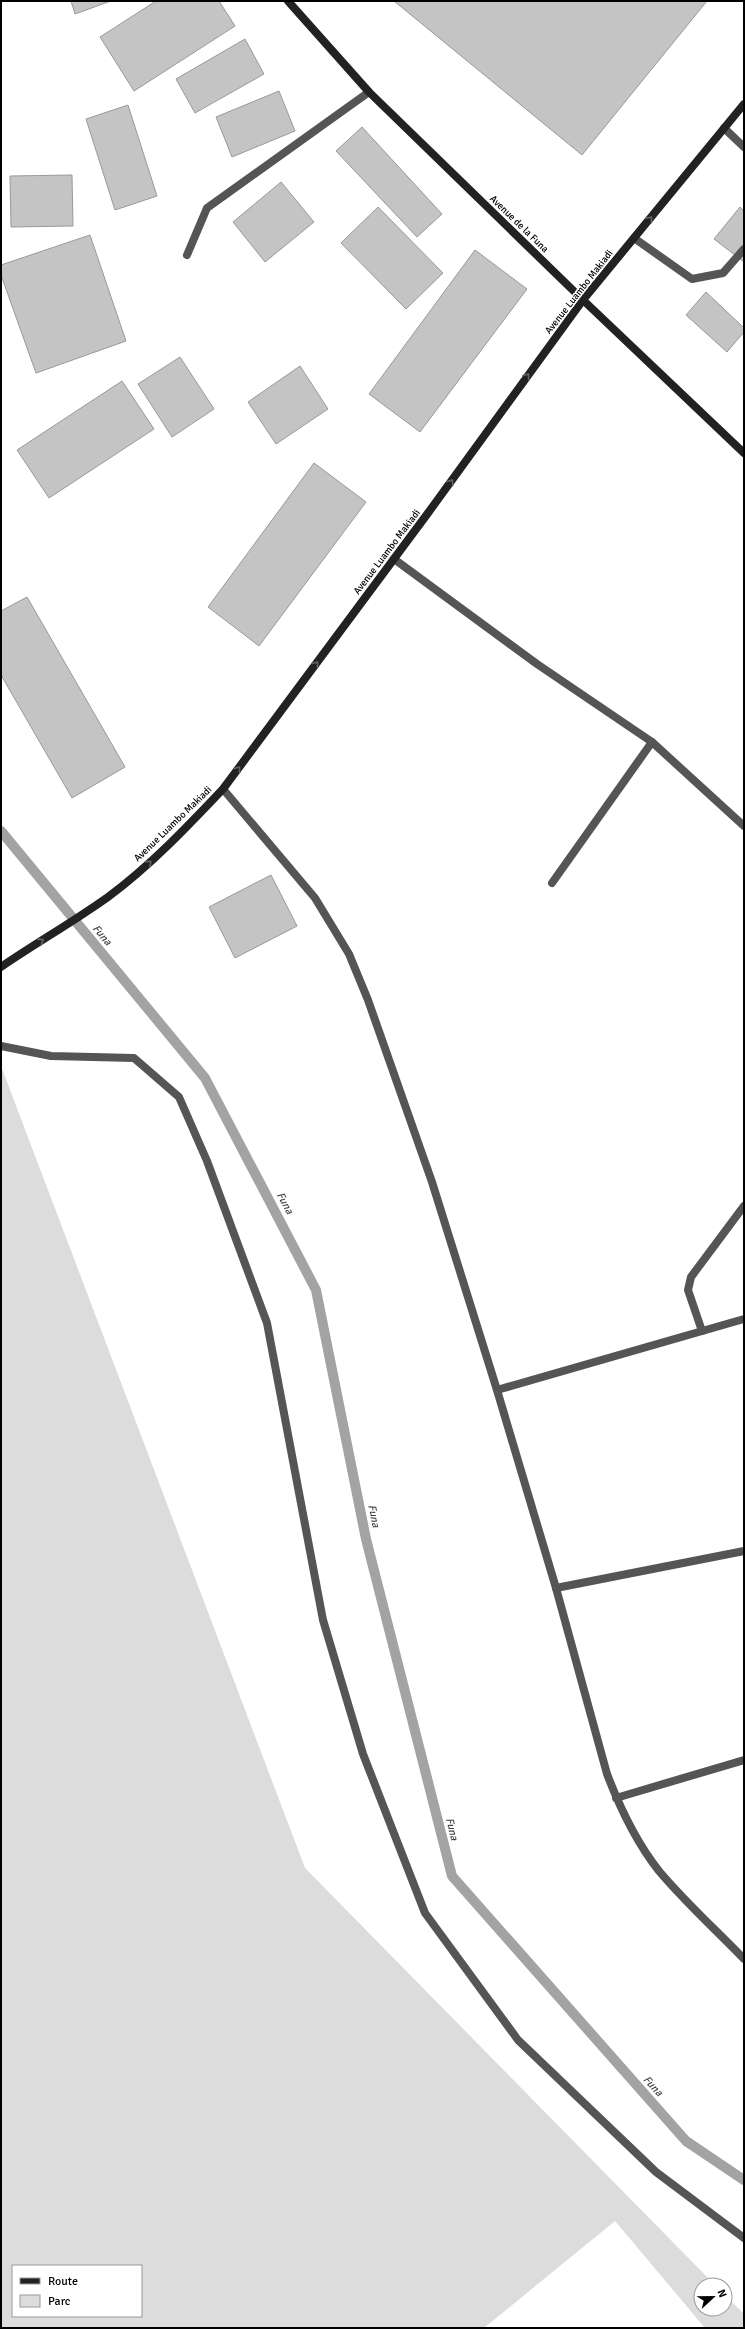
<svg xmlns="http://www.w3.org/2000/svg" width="745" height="2329" font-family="Signika,sans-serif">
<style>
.green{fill:#dcdcdc;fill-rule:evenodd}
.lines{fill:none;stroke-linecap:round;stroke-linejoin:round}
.stream{stroke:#a3a3a3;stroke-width:10}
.building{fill:#c4c4c4;stroke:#999}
.lane{stroke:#555;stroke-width:8}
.street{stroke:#555;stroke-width:8}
.secondary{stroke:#222;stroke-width:8}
.oneway{stroke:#646464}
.labels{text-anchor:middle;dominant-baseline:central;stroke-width:3;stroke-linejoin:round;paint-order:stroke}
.street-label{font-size:10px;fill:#000;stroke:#fff}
.water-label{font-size:11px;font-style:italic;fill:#444;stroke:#fff}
</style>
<rect width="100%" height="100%" fill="#fff"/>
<path class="green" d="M1,1066L305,1868L715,2285H701V2309H725V2295L744,2314V2328H705L615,2221L484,2328H1ZM13,2266H141V2316H13Z"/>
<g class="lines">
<polyline class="stream" points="1,831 205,1078 316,1290 366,1539 452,1876 686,2141 744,2180"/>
</g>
<g class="building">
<polygon points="71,1 111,1 75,14"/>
<polygon points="156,1 219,1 235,26 134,91 100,37"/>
<polygon points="394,1 707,1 582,155"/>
<polygon points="245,39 264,74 195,113 176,79"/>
<polygon points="279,91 295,131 232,157 216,117"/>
<polygon points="128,105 157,196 115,210 86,119"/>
<polygon points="362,127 442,214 417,237 336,151"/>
<polygon points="72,175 73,226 11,227 10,176"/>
<polygon points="281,182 314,222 265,262 233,222"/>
<polygon points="378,207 443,273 406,309 341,243"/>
<polygon points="740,207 744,211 744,262 714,239"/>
<polygon points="90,235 126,341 36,373 1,275 1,265"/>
<polygon points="475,250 527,289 420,432 369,394"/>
<polygon points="706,292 744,328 744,332 727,352 686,315"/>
<polygon points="180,357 214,409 172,437 138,384"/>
<polygon points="300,366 328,409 276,444 248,402"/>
<polygon points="122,381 154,429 49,498 17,450"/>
<polygon points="314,463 366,502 259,646 208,607"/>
<polygon points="27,597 125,767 72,798 1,675 1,611"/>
<polygon points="271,875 297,926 235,958 209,907"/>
</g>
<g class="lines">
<g class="lane">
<polyline points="724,128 744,147"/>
<polyline points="634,238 692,279 723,273 744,249"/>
<polyline points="187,255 207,208 369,92"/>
<polyline points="394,559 537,664 652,742 744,826"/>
<polyline points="552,883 652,742"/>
<polyline points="702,1331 688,1290 691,1277 744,1206"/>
<polyline points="497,1390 744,1319"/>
<polyline points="556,1588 744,1551"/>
<polyline points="616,1798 744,1760"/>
</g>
<g class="street">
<path d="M223,789L315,898L349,954L368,1000L432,1182L497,1390L556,1588L607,1774C620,1808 636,1842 659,1871C685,1902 716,1930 744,1959"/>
<polyline points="1,1046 51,1056 134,1058 179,1097 207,1161 267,1323 323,1620 363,1754 425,1913 518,2040 656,2172 744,2238"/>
</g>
<g class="secondary">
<polyline points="288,1 369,92 583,300 744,453"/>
<path d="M1,967C36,943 73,922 108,897C150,866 187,827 223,789L428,513L583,300L744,104"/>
</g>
</g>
<defs><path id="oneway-chevron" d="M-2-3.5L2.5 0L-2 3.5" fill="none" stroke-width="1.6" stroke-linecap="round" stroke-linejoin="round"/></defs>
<g class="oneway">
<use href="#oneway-chevron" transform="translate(650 219) rotate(-50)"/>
<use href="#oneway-chevron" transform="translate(527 376) rotate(-54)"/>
<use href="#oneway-chevron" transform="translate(451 482) rotate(-54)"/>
<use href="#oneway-chevron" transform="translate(316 664) rotate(-53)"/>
<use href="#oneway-chevron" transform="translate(238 769) rotate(-53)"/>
<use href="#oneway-chevron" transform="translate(149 863) rotate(-43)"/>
<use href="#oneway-chevron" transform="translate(41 941) rotate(-33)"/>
</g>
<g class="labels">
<g class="street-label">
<text transform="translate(519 224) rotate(44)">Avenue de la Funa</text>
<text transform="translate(579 292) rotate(-52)">Avenue Luambo Makiadi</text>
<text transform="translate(387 552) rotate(-53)">Avenue Luambo Makiadi</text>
<text transform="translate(173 824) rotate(-44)">Avenue Luambo Makiadi</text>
</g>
<g class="water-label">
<text transform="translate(102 935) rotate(50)">Funa</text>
<text transform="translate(285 1203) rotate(62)">Funa</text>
<text transform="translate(374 1516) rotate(79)">Funa</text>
<text transform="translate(452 1829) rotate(76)">Funa</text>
<text transform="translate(653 2086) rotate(48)">Funa</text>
</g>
</g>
<rect width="745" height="2329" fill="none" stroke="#000000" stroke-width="4"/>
<rect x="12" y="2265" width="130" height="52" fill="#ffffff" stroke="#999999"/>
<rect x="20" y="2278" width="20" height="6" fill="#222222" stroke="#999999"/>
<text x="48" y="2285" font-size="12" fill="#000000">Route</text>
<rect x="20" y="2295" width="20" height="12" fill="#dcdcdc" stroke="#999999"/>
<text x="48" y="2305" font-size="12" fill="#000000">Parc</text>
<g transform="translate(713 2297) rotate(68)"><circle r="19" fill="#ffffff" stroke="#999999"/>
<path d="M0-3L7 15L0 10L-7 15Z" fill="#000000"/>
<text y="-6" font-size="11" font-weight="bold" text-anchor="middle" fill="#000000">N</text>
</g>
</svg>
